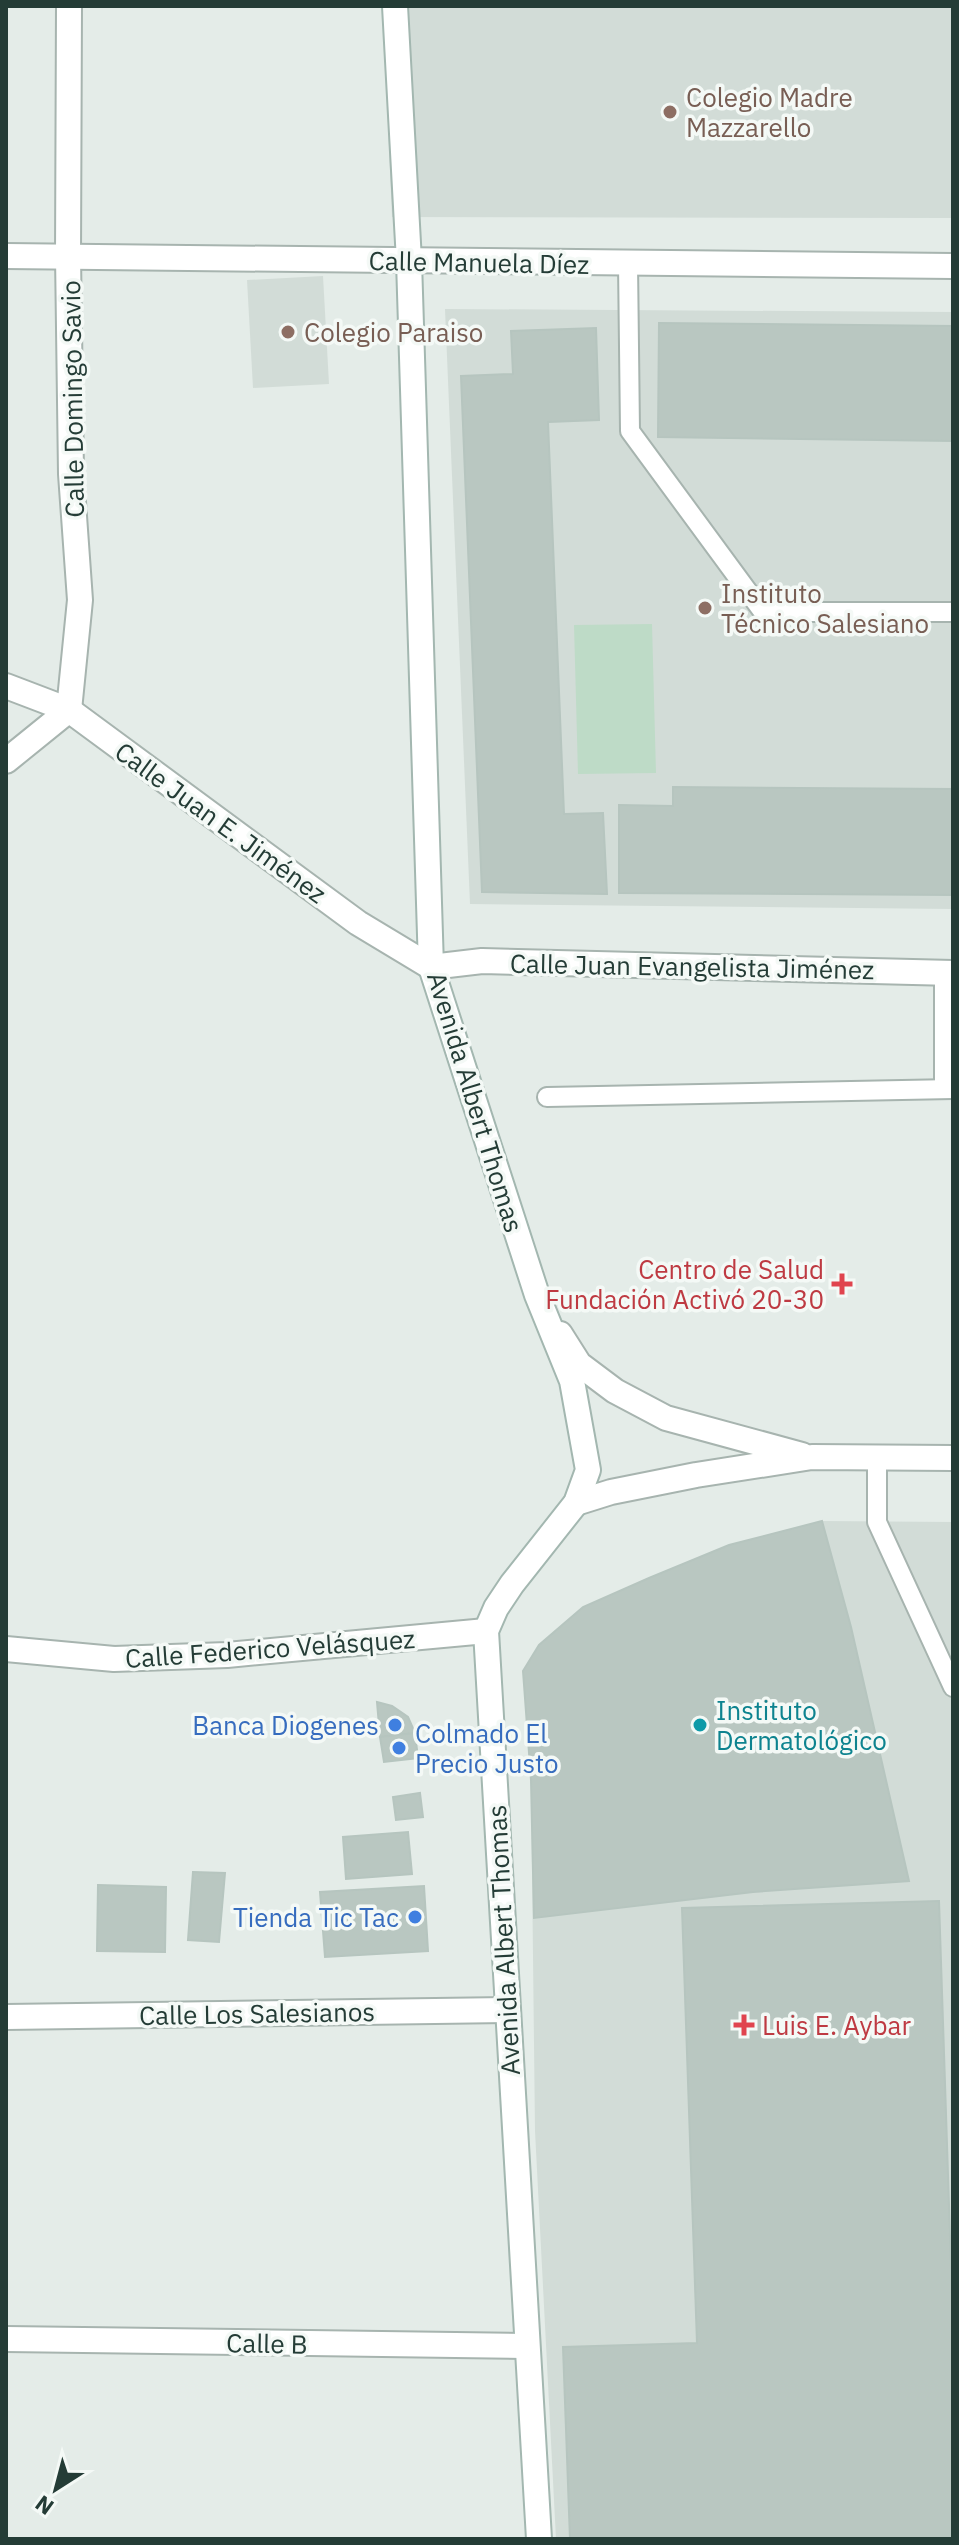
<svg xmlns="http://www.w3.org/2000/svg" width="959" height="2545" font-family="'IBM Plex Sans',sans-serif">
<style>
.built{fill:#d2dcd7}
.green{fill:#bedbc7}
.building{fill:#b9c7c1;stroke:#b6c5bf;stroke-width:2}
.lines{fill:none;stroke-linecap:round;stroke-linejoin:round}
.service-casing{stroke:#a7b4af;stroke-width:22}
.minor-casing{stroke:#a7b4af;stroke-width:28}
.secondary-casing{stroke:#a3b7b0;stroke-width:28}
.service{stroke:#fff;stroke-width:18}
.minor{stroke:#fff;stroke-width:24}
.secondary{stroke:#fff;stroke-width:24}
.education-dot{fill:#8d6e63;stroke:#f4f9f6;stroke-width:3}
.health-dot{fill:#e0444e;stroke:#f4f9f6;stroke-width:3}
.shop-dot{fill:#3f7fe0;stroke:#f4f9f6;stroke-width:3}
.culture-dot{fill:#0f9aa8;stroke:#f4f9f6;stroke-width:3}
.labels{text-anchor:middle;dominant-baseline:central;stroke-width:7;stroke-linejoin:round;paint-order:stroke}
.education-label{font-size:26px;fill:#785e54;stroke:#f4f9f6;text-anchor:start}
.street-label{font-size:26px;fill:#243c36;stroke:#f4f9f6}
.health-label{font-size:26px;fill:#be3a42;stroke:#f4f9f6;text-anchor:end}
.culture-label{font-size:26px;fill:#0d838f;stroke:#f4f9f6;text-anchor:start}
.shop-label{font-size:26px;fill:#366cbe;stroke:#f4f9f6;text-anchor:end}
</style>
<rect width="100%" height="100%" fill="#e4ece8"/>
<g class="built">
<polygon points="383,6 953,6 953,218 392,217"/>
<polygon points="323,276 329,384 253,388 247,280"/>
<polygon points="445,309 953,312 953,909 470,904"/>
<polygon points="822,1521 953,1522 953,2539 556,2539 535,2131 531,1780 523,1671 539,1645 583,1607 729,1545"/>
</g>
<polygon class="green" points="652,624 656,773 578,774 574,625"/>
<g class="building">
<polygon points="659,323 953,326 953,441 658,437"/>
<polygon points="596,328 599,420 548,422 564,814 603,813 607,894 482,892 461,376 513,374 511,331"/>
<polygon points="673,787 953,789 953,895 619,893 619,805 673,806"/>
<polygon points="822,1521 851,1627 909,1881 753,1892 534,1918 531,1780 523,1671 539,1645 583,1607 649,1578 729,1545"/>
<polygon points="377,1702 392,1706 408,1717 415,1733 380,1737"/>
<polygon points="415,1733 418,1758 384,1762 380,1737"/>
<polygon points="420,1793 423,1817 396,1820 393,1797"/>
<polygon points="408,1832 412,1874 346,1879 343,1837"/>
<polygon points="193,1872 225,1873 219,1942 188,1940"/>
<polygon points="98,1885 166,1887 165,1952 97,1951"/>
<polygon points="424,1886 428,1951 325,1957 320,1892"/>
<polygon points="939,1901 953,2327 953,2539 570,2539 563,2347 697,2343 682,1908"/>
</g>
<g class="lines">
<g class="service-casing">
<g id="service">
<polyline points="628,263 630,431 763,612 953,612"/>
<polyline points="944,1089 944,973"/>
<polyline points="547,1097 953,1089"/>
<polyline points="877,1457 877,1522 953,1687"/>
</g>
</g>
<g class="minor-casing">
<g id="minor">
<polyline points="6,256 953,266"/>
<polyline points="6,686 69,710 358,923 431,967 482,961 953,973"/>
<polyline points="6,761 69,710 80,600 71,474 68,255 69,6"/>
<polyline points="560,1334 579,1364 615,1391 666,1418 802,1455"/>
<polyline points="576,1503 611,1492 696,1475 812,1457 953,1458"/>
<polyline points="6,1649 114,1659 227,1655 486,1631"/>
<polyline points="6,2017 507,2010"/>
<polyline points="6,2339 527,2346"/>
</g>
</g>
<g class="secondary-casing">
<polyline id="secondary" points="395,6 409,261 431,967 537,1295 572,1381 588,1470 576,1503 512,1584 496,1608 486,1631 539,2539"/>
</g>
<use href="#service" class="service"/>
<use href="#minor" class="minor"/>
<use href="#secondary" class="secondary"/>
</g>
<g class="education-dot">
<circle cx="670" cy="112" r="8"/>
<circle cx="288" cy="332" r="8"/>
<circle cx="705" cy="608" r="8"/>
</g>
<g class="health-dot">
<path d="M838 1272h8v8h8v8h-8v8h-8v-8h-8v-8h8z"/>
<path d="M740 2013h8v8h8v8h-8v8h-8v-8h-8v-8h8z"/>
</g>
<g class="shop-dot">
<circle cx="395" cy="1725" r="8"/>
<circle cx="399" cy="1748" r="8"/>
<circle cx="415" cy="1917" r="8"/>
</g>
<circle class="culture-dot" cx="700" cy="1725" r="8"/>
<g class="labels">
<g class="education-label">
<text x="686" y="97">Colegio Madre<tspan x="686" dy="30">Mazzarello</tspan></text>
<text x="304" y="332">Colegio Paraiso</text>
<text x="721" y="593">Instituto<tspan x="721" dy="30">Técnico Salesiano</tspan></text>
</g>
<g class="street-label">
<text transform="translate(479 262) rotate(1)">Calle Manuela Díez</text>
<text transform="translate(72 399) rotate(-91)">Calle Domingo Savio</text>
<text transform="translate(221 822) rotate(36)">Calle Juan E. Jiménez</text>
<text transform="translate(692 966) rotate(1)">Calle Juan Evangelista Jiménez</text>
<text transform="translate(476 1102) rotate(73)">Avenida Albert Thomas</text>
<text transform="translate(270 1648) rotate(-4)">Calle Federico Velásquez</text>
<text transform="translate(503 1940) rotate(-93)">Avenida Albert Thomas</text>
<text transform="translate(257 2013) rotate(-1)">Calle Los Salesianos</text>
<text transform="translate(267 2343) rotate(1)">Calle B</text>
</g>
<g class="health-label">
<text x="824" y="1269">Centro de Salud<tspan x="824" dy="30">Fundación Activó 20-30</tspan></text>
<text x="762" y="2025" text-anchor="start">Luis E. Aybar</text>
</g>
<g class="culture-label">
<text x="716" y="1710">Instituto<tspan x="716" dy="30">Dermatológico</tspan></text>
</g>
<g class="shop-label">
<text x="379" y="1725">Banca Diogenes</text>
<text x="415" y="1733" text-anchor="start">Colmado El<tspan x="415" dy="30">Precio Justo</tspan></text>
<text x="399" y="1917">Tienda Tic Tac</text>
</g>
</g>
<rect width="959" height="2545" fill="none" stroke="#243c36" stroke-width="16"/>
<g transform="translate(56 2489) rotate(216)" stroke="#f4f9f6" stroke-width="6" paint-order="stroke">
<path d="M0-6L14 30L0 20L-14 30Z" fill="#243c36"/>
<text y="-12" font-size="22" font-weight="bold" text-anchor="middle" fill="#243c36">N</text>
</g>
</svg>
